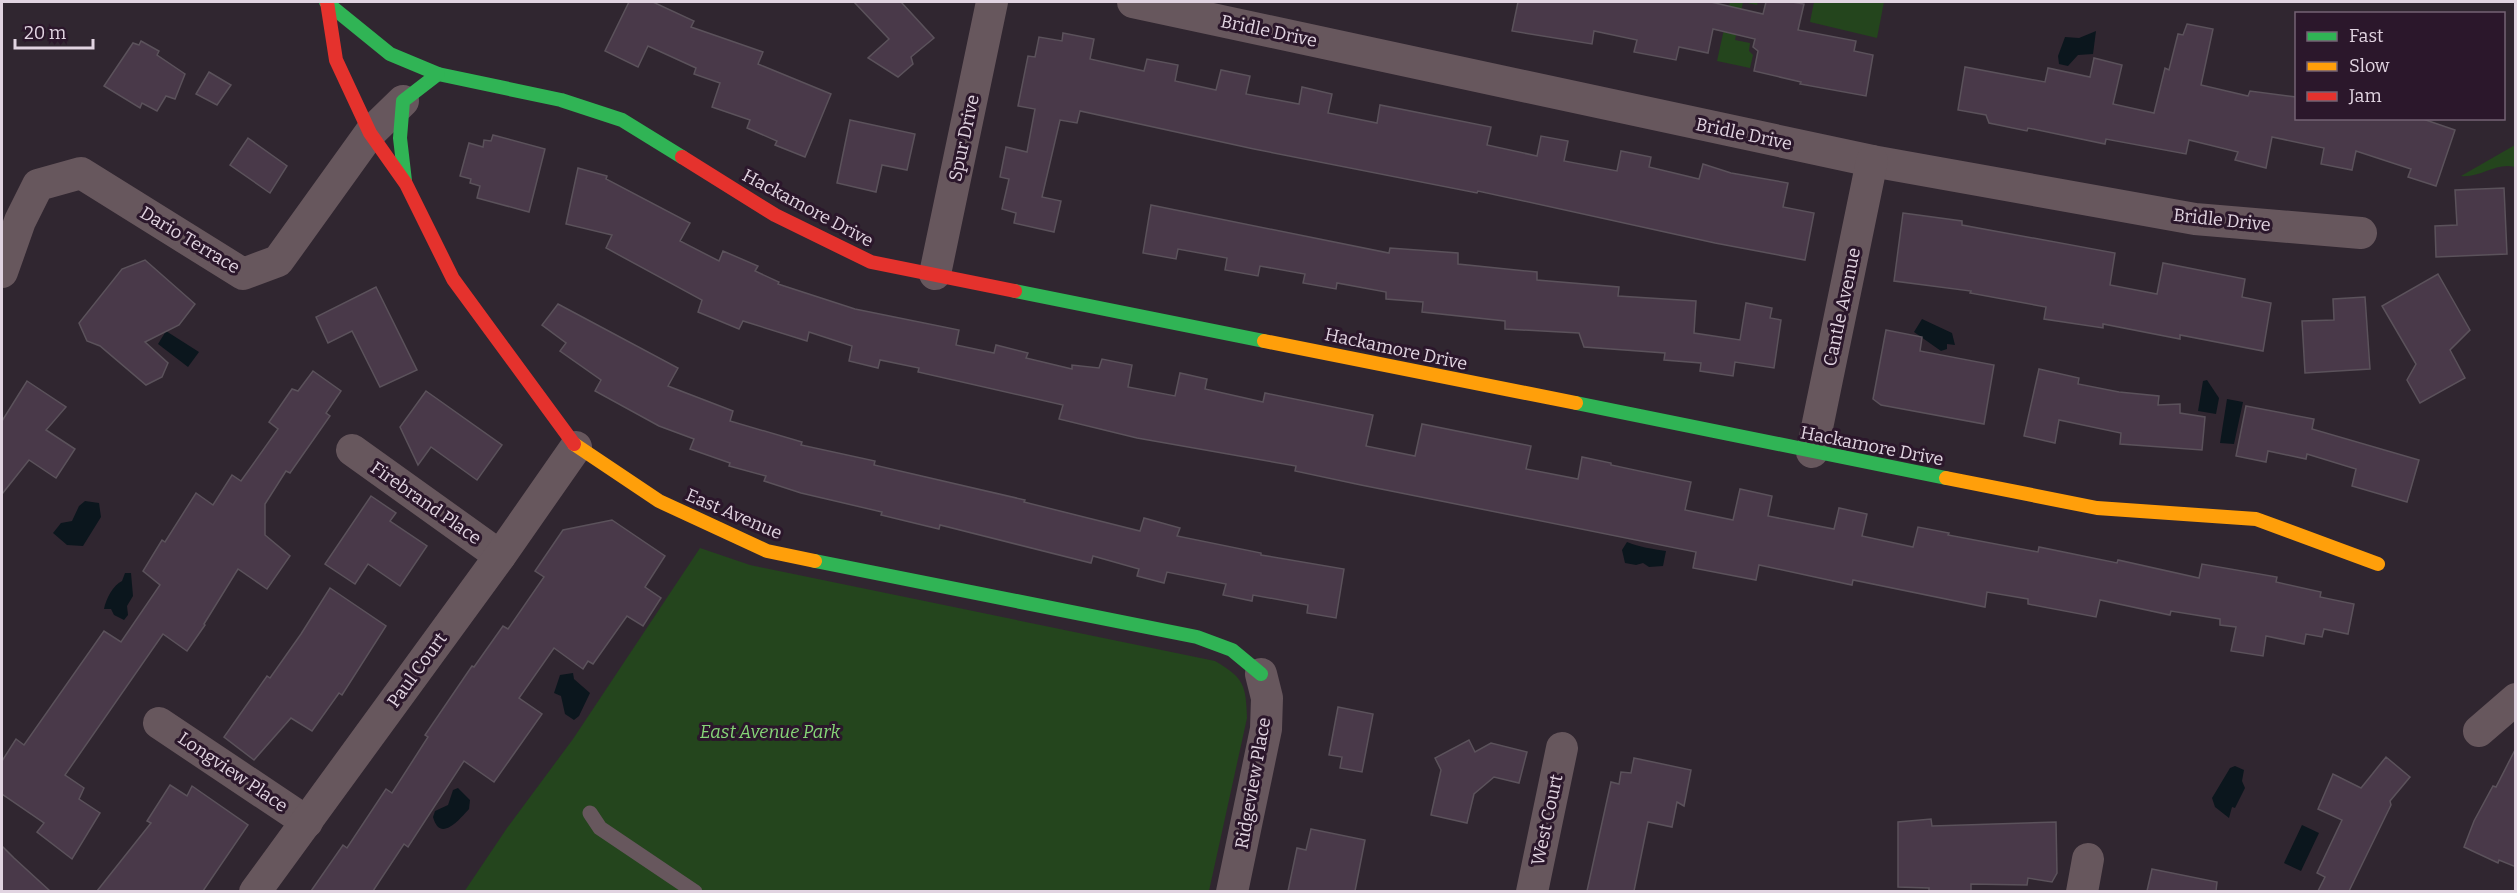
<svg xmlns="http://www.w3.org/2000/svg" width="2517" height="893" font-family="Bitter,serif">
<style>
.green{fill:#24451d}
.water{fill:#0b161d}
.building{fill:#493949;stroke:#5b525b;stroke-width:1.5}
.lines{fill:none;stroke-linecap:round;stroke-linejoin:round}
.lane{stroke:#67575d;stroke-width:15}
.street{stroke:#67575d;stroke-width:32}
.fast{stroke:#30b455;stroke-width:14}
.slow{stroke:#ff9f0a;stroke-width:14}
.jam{stroke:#e5322d;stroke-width:14}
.labels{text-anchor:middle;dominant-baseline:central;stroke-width:6;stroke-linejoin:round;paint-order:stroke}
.street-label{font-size:18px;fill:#e1d4e1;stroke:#2b172b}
.park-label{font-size:18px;font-style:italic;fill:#86d678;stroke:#2b172b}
</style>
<rect width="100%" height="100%" fill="#302630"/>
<g class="green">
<polygon points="1730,2 1758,2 1757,5 1743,2 1735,40 1750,43 1749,51 1753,55 1750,68 1717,61"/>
<polygon points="1814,2 1884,2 1877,38 1810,22"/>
<path d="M2515,145V167C2496,162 2481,178 2461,176Z"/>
<path d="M700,548L750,565L1215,661C1244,678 1246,685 1247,718L1209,891L464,892L507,828L573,739Z"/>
</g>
<g class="water">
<polygon points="2096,31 2093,54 2078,55 2068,66 2059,64 2058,56 2065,37 2079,38"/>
<polygon points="1922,319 1952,333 1955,345 1947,344 1947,349 1941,351 1914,332"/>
<polygon points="166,331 199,352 188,367 158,344"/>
<polygon points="2207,380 2219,398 2216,414 2198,411 2203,381"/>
<polygon points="2227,399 2243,402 2234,444 2220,443"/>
<polygon points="85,501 99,503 101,517 83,546 67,545 53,533 61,523 72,521 79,506"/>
<path d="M1627,542C1639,547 1653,549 1666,551L1663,566L1649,567L1643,563L1636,565L1625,563L1622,550Z"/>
<path d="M125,573H131L133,596L127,606L128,615L124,620L114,615L111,609H104C106,599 113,585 122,581Z"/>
<polygon points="573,673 574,679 590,693 579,716 574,720 565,714 561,696 554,693 560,675"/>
<polygon points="2235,766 2244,770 2242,781 2245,788 2235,808 2232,807 2229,818 2215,807 2212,798 2230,768"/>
<path d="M458,788L470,800L469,809C459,820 440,843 433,817L435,811L448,805L453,790Z"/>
<polygon points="2302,825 2319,833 2301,871 2284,863"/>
</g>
<g class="building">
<polygon points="629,2 653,2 694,21 691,27 763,52 758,64 831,94 805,157 775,145 777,141 747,128 750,120 712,107 720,83 694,74 696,68 648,46 638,67 605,51"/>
<polygon points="854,2 901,2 934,38 911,57 913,64 898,77 868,58 889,39"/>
<polygon points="1518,2 1711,2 1763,14 1766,2 1792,2 1804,4 1798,30 1856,41 1854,51 1873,55 1866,96 1800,84 1801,82 1754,71 1758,51 1753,47 1755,39 1713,29 1708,53 1679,47 1676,60 1634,52 1637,40 1594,31 1592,44 1512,31"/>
<polygon points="2187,24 2213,29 2201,85 2248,96 2250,91 2296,97 2296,118 2420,118 2455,130 2436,186 2408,177 2411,169 2356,151 2352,170 2321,164 2324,148 2272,137 2266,168 2235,160 2238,152 2189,140 2186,154 2106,139 2105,144 2028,128 2027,131 1989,123 1986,115 1958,110 1965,67 2045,82 2048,68 2090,77 2094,58 2122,65 2113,104 2154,113 2165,68 2169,70 2178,34 2183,35"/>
<polygon points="1063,33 1094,39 1090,59 1144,71 1147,59 1178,65 1175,81 1216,90 1221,70 1250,76 1246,94 1299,104 1302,87 1332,94 1328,113 1377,123 1380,105 1491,127 1487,145 1537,156 1541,136 1568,141 1564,161 1617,171 1621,151 1651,157 1649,167 1699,179 1703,164 1731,173 1788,183 1783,207 1814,213 1805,260 1715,243 1478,191 1477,193 1254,149 1080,111 1077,123 1060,120 1042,197 1061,201 1054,232 1014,223 1016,213 1002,209 1009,179 1000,177 1006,147 1027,152 1035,109 1018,106 1028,56 1035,57 1039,37 1062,41"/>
<polygon points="141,41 159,51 157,55 185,74 175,99 166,96 157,111 142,103 140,108 104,86 133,43 139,45"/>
<polygon points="209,72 231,85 217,105 196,94"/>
<polygon points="850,120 915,134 907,170 882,165 876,192 837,183"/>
<polygon points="493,135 545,149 529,212 477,198 480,186 470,183 471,179 460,176 469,143 483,147 484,140 491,141"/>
<polygon points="248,138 287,166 270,193 230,165"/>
<polygon points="578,168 607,176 606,179 690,223 680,241 719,261 723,251 758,266 755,271 779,282 778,284 855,309 959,330 956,345 994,353 996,345 1028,353 1026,358 1072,369 1072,365 1099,368 1102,359 1132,365 1128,387 1175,396 1180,373 1207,379 1205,389 1263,402 1265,393 1373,415 1366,446 1415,456 1422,424 1531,446 1526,469 1578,479 1582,457 1611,463 1611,465 1691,482 1685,510 1733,520 1740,489 1772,496 1768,516 1834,529 1839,508 1867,514 1862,536 1913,547 1918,527 1949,533 1948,535 2038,552 2039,547 2117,563 2118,560 2199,578 2202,564 2277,577 2276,582 2321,592 2320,597 2354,604 2348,634 2324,629 2322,637 2306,634 2304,644 2266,636 2263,656 2231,651 2236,627 2220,625 2220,619 2171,611 2170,615 2100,600 2096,617 2028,604 2028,599 1987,592 1985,607 1853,580 1852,585 1759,565 1756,580 1693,568 1696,552 1361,485 1295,471 1296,466 1137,438 1059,419 1063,405 918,372 919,368 880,360 878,368 849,361 852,346 809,332 807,341 743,321 739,329 698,312 702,300 606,248 612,235 566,224"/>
<polygon points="2504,188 2507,254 2436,257 2435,226 2457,225 2455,190"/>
<polygon points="1151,205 1389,253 1390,248 1458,253 1458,264 1537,272 1537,280 1619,287 1618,296 1696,301 1694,333 1740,340 1746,303 1772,308 1770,318 1781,320 1774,368 1735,362 1733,376 1700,371 1701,363 1664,360 1665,353 1584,347 1579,333 1505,329 1505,321 1422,312 1423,302 1386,299 1386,292 1337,283 1336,289 1303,283 1305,274 1260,266 1258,276 1225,270 1227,258 1178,249 1176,259 1143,253"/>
<polygon points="1903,213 1962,221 1962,225 2115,253 2110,285 2157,294 2163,263 2245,279 2242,297 2271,303 2263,351 2180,335 2180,339 2103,324 2103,328 2044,319 2046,307 1970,293 1971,291 1894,281"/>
<polygon points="145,260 195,304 179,325 145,342 168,363 162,377 146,385 100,346 87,341 79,323 122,269"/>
<polygon points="2438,274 2470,330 2450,350 2465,378 2420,403 2407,380 2416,364 2382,306"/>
<polygon points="376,287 417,370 380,387 352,331 328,343 316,317"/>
<polygon points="2365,297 2370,369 2305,373 2302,321 2334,320 2333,299"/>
<polygon points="558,304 678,368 668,386 733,411 730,421 802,442 801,445 875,461 874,465 1025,500 1024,502 1140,531 1144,518 1180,528 1177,536 1261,553 1261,555 1344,569 1336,618 1307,613 1308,605 1253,595 1252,601 1223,595 1226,584 1167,572 1164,583 1137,576 1139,569 1093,556 1091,563 940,525 939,529 881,515 882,512 801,493 764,481 766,476 729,466 730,463 690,449 694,439 659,426 595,391 601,380 560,351 566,343 542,325"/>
<polygon points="1886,330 1922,337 1920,351 1994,365 1984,424 1881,405 1873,399"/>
<polygon points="2039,369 2079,378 2078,384 2119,392 2159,396 2158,405 2180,404 2180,413 2205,417 2202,450 2120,444 2121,433 2059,420 2055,443 2024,436"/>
<polygon points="313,371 341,391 326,413 330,416 290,473 286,471 265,504 265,535 290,556 267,589 238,569 204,624 205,625 187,651 163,634 65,775 84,788 79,799 100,813 72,859 37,832 44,823 2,794 2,761 16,739 24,745 104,631 121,642 160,585 143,571 162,540 165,542 196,493 213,505 232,475 241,481 278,429 269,422 292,389 298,391"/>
<polygon points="27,381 66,407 46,430 75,449 56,478 29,460 2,494 2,421"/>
<polygon points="426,391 502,445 477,480 431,447 418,465 400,427"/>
<polygon points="2246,406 2314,419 2312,429 2419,460 2407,502 2352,486 2356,469 2307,454 2306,459 2268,451 2266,462 2236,456"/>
<polygon points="371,496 396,513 390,521 427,546 400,586 368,564 355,584 325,564"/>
<polygon points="612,520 665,556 645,587 661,598 643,626 627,616 593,664 588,661 583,669 554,648 519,698 542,714 494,782 464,761 408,847 404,844 373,891 311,891 343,845 347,848 386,789 392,793 428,737 425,735 472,666 474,667 503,626 508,629 544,577 535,571 563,530"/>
<polygon points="330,588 386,626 342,695 339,693 312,731 291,718 254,760 224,737 267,676 270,678 301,634"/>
<polygon points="1338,707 1373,714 1362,772 1340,768 1342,757 1329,755"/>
<polygon points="1469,740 1475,752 1491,743 1527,752 1519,783 1494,777 1474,794 1467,823 1431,815 1441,770 1435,758"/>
<polygon points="2516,748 2516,867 2499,860 2498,863 2464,847 2474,821 2493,786 2496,787"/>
<polygon points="2386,757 2410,777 2390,801 2391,805 2349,891 2318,891 2325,877 2317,873 2342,820 2318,809 2333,774 2361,788"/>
<polygon points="1634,758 1691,770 1684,806 1677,802 1672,827 1648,822 1634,891 1587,891 1611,782 1619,784 1621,772 1631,773"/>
<polygon points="170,785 187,796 192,786 248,825 203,891 97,891 151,823 147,821"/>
<polygon points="1931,819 1932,826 2056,822 2057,873 2052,882 2028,878 2027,885 1971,884 1971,891 1929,891 1929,888 1898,887 1898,822"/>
<polygon points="1311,829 1365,840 1355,891 1288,891 1297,848 1306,850"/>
<polygon points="2,846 14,858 50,891 2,891"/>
<polygon points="2152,869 2217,882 2216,891 2147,891"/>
</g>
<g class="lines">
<polyline class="lane" points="590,813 600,828 695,892"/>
<g class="street">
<polyline points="1133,2 1872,161 2195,219 2361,233"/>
<polyline points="2,272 20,221 38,185 81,173 243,274 278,261 370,133 403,101"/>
<polyline points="935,274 992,2"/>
<polyline points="352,450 500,556"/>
<polyline points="1812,452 1872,161"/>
<polyline points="159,723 307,822"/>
<polyline points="2479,731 2516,699"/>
<polyline points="255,892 500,556 576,447"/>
<polyline points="1232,892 1266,729 1267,698 1261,674"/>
<polyline points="1532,892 1562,748"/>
<polyline points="2082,892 2088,859"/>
</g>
<g class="fast">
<polyline points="326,2 390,54 438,74 561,100 622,120 682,157"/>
<polyline points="405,181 400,138 403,101 438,74"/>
<polyline points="1015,291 1264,341"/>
<polyline points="1576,403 1946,478"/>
<polyline points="815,561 1197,637 1232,650 1261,674"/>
</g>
<g class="slow">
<polyline points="1264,341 1576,403"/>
<polyline points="574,444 659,501 767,551 815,561"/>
<polyline points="1946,478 2097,508 2256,519 2378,564"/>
</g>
<g class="jam">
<polyline points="327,2 336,60 370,133 406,184 453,279 574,444"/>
<polyline points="682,157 775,215 871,262 1015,291"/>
</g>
</g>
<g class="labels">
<g class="street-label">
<text transform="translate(1269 31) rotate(12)">Bridle Drive</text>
<text transform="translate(1744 134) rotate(12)">Bridle Drive</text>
<text transform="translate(964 138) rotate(-78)">Spur Drive</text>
<text transform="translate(808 208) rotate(28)">Hackamore Drive</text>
<text transform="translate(2222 220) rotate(6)">Bridle Drive</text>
<text transform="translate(190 240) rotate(31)">Dario Terrace</text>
<text transform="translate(1842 307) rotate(-78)">Cantle Avenue</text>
<text transform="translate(1396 349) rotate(12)">Hackamore Drive</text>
<text transform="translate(1872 446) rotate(11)">Hackamore Drive</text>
<text transform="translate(426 503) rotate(35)">Firebrand Place</text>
<text transform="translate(734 514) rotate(23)">East Avenue</text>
<text transform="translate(417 670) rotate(-54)">Paul Court</text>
<text transform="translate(233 772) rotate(34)">Longview Place</text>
<text transform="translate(1253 783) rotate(-80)">Ridgeview Place</text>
<text transform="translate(1547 820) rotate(-78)">West Court</text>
</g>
<g class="park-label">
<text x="770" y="732">East Avenue Park</text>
</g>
</g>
<rect width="2517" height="893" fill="none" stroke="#e1d4e1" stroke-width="6"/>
<rect x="2295" y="12" width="210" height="108" fill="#2b172b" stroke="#746374" stroke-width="1.5"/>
<rect x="2307" y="32" width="30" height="9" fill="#30b455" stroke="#746374" stroke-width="1.5"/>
<text x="2349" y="42" font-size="18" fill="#e1d4e1">Fast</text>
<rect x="2307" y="62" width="30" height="9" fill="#ff9f0a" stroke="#746374" stroke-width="1.5"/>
<text x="2349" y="72" font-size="18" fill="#e1d4e1">Slow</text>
<rect x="2307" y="92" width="30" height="9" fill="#e5322d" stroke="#746374" stroke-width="1.5"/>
<text x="2349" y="102" font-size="18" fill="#e1d4e1">Jam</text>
<path d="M15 39v9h78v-9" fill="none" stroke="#e1d4e1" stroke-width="3"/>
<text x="24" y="39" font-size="18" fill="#e1d4e1" stroke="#2b172b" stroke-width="4.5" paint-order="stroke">20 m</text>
</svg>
